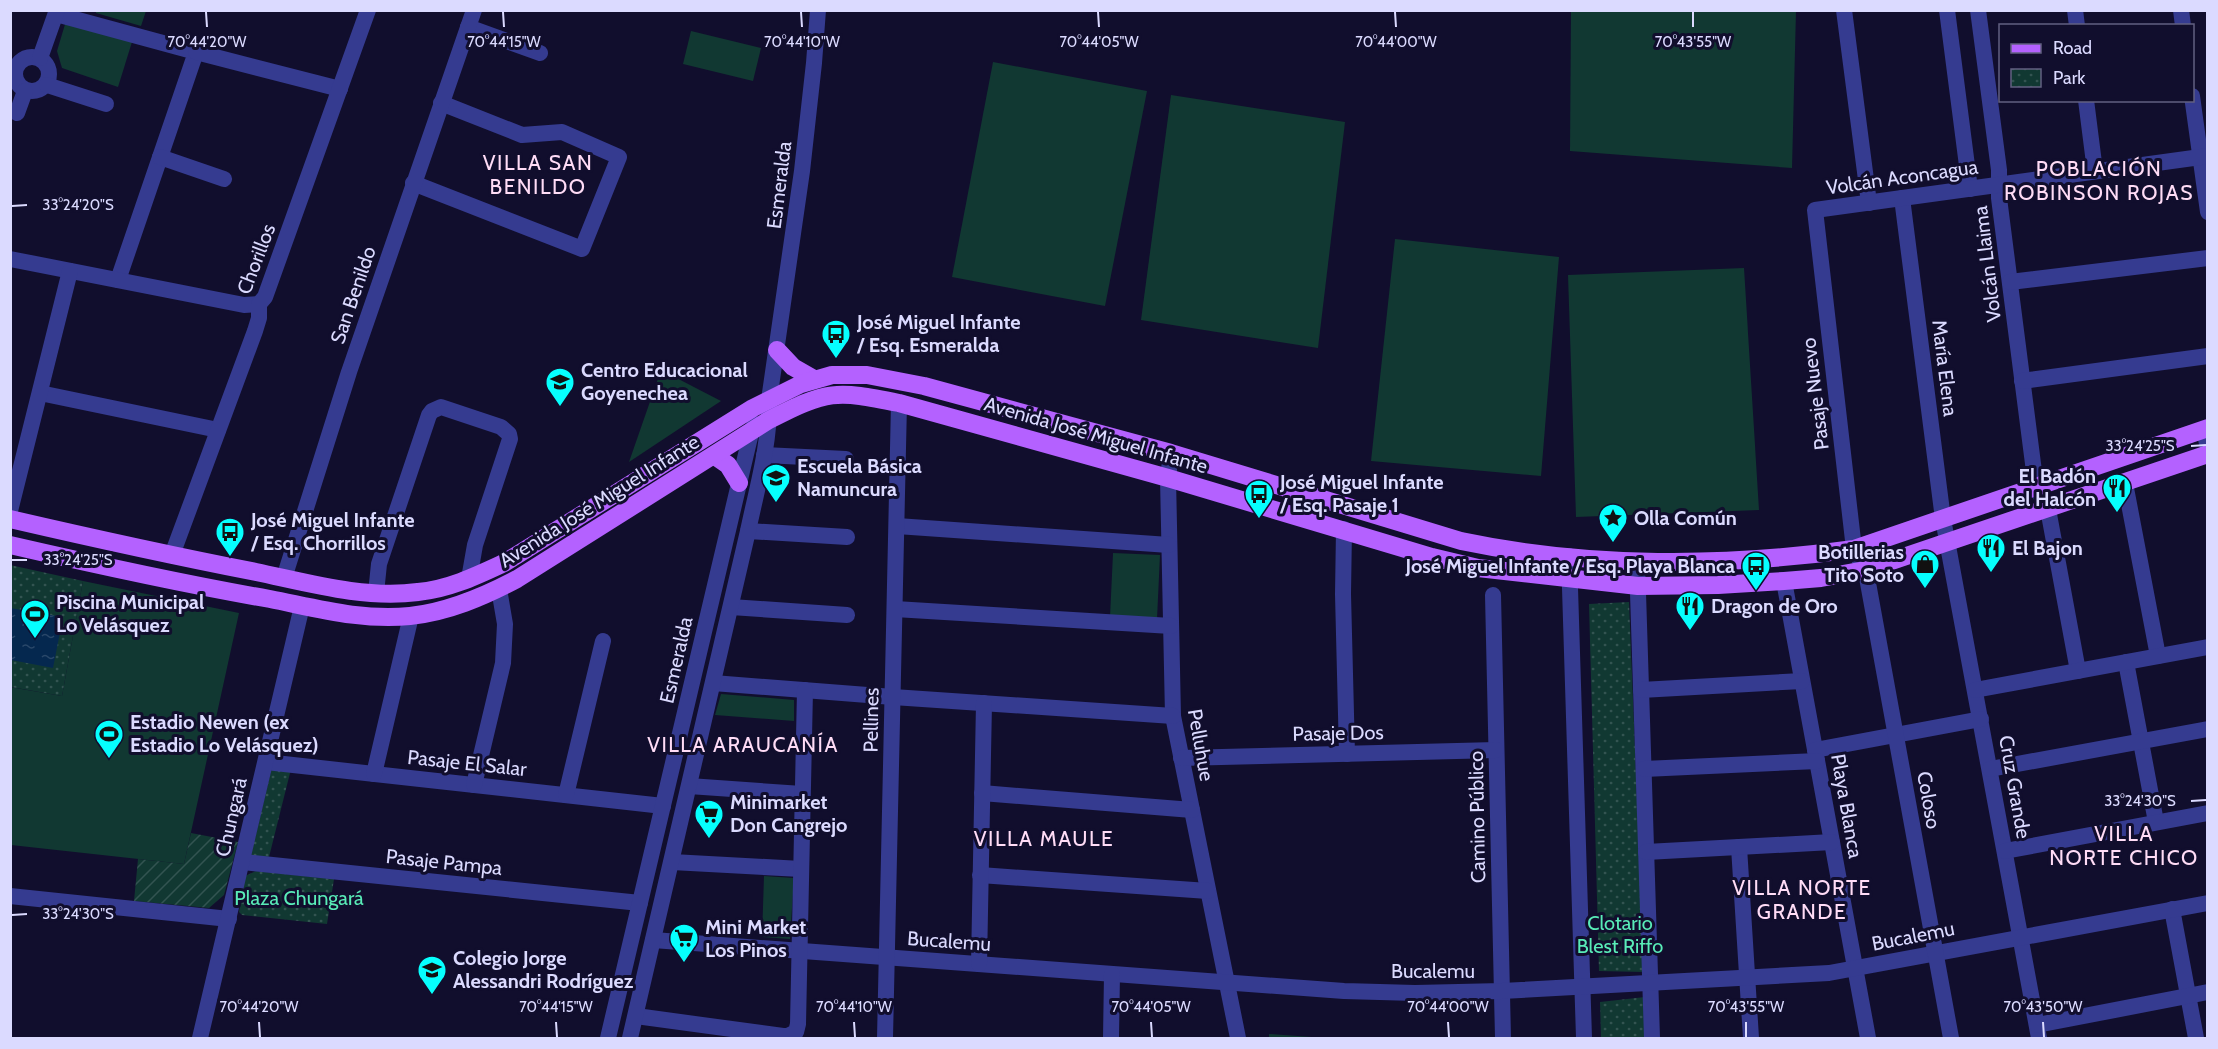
<svg xmlns="http://www.w3.org/2000/svg" width="2218" height="1049" font-family="Cabin,sans-serif">
<style>
.grass{fill:#113832}
.park{fill:url(#park-dots)}
.garden{fill:url(#garden-furrows)}
.water{fill:url(#water-ripples)}
.lines{fill:none;stroke-linecap:round;stroke-linejoin:round}
.minor{stroke:#353b90;stroke-width:16}
.major{stroke:#b461ff;stroke-width:18}
.ticks{fill:none;stroke:#dbdaff;stroke-width:2}
.labels{text-anchor:middle;dominant-baseline:central;stroke-width:6;stroke-linejoin:round;paint-order:stroke}
.street-label{font-size:20px;fill:#dbdaff;stroke:#110e2d}
.poi-label{font-size:20px;font-weight:bold;fill:#dbdaff;stroke:#110e2d;text-anchor:start}
.park-label{font-size:20px;fill:#59ecb8;stroke:#110e2d}
.neighbourhood-label{font-size:21px;letter-spacing:1.5px;fill:#ffdcf6;stroke:#110e2d}
.ticks-label{font-size:15px;text-anchor:middle;fill:#dbdaff;stroke:#110e2d;stroke-width:6;stroke-linejoin:round;paint-order:stroke}
</style>
<defs>
<pattern id="park-dots" width="8" height="8" patternUnits="userSpaceOnUse" patternTransform="scale(1.5)"><rect width="8" height="8" fill="#113832"/><path d="M2 2h.1M6 6h.1" fill="none" stroke="#335451" stroke-width="1.8" stroke-linecap="round"/></pattern>
<pattern id="garden-furrows" width="10" height="10" patternUnits="userSpaceOnUse" patternTransform="scale(1.5)"><rect width="10" height="10" fill="#113832"/><path d="M-1 1l2-2M0 10L10 0M9 11l2-2" fill="none" stroke="#335451"/></pattern>
<pattern id="water-ripples" width="26" height="14" patternUnits="userSpaceOnUse" patternTransform="scale(1.5)"><rect width="26" height="14" fill="#05284f"/><path d="M2 4q2-2 4 0t4 0M15 11q2-2 4 0t4 0" fill="none" stroke="#294769"/></pattern>
</defs>
<rect width="100%" height="100%" fill="#110e2d"/>
<g class="grass">
<polygon points="96,11 96,10 146,11 141,26 96,13"/>
<polygon points="1571,11 1796,11 1792,168 1570,151"/>
<polygon points="66,21 132,42 118,87 62,68 57,51"/>
<polygon points="691,31 761,48 753,81 683,64"/>
<polygon points="993,62 1147,91 1105,306 952,277"/>
<polygon points="1171,95 1345,122 1318,348 1141,320"/>
<polygon points="1395,239 1559,257 1541,476 1371,461"/>
<polygon points="1744,268 1759,510 1576,517 1568,275"/>
<polygon points="661,370 721,401 629,462"/>
<polygon points="1113,553 1160,555 1157,619 1110,617"/>
<polygon points="83,581 239,613 184,864 11,845 10,687 62,696"/>
<polygon points="721,694 794,700 794,721 715,715"/>
<polygon points="764,876 794,878 790,939 762,937"/>
<polygon points="1269,1034 1326,1038 1269,1038"/>
</g>
<g class="park">
<polygon points="10,565 83,581 62,696 11,687"/>
<polygon points="1629,602 1644,972 1599,971 1589,604"/>
<polygon points="276,767 291,769 268,861 250,859 271,771"/>
<polygon points="256,871 334,879 327,924 242,915 239,912 245,876"/>
<polygon points="1645,997 1646,1038 1601,1038 1600,1002"/>
</g>
<polygon class="garden" points="191,833 238,842 224,895 209,908 134,901 138,859 184,864"/>
<polygon class="water" points="10,608 63,617 53,668 11,660"/>
<g class="lines">
<g class="minor">
<polyline points="1844,10 1869,203"/>
<polyline points="1947,10 1970,189"/>
<polyline points="1978,10 1999,170 1999,198 2036,487 2048,509 2078,671"/>
<polyline points="2075,10 2077,26"/>
<polyline points="2181,10 2183,26"/>
<polyline points="56,14 196,52 118,280"/>
<polyline points="468,27 540,53"/>
<polyline points="196,52 340,89"/>
<circle cx="32" cy="74" r="17"/>
<polyline points="40,58 57,10"/>
<polyline points="47,85 106,104"/>
<polyline points="2192,96 2208,212"/>
<polyline points="2086,100 2095,171"/>
<polyline points="17,113 25,91"/>
<polyline points="160,157 224,179"/>
<polyline points="413,183 582,249 619,157 562,132 522,135 441,103"/>
<polyline points="1902,198 1943,519 2039,1038"/>
<polyline points="10,259 244,305 259,304"/>
<polyline points="2010,282 2208,258"/>
<polyline points="2022,381 2208,356"/>
<polyline points="40,393 218,430"/>
<polyline points="2204,430 2208,448"/>
<polyline points="1171,453 1168,478 1173,716 1238,1038"/>
<polyline points="764,455 846,459"/>
<polyline points="2125,483 2158,656"/>
<polyline points="10,511 70,271"/>
<polyline points="897,526 1169,545"/>
<polyline points="1344,529 1343,594 1347,754"/>
<polyline points="748,531 847,537"/>
<polyline points="172,555 255,331 259,318 259,304 265,297 368,10"/>
<polyline points="1569,556 1584,1038"/>
<polyline points="1637,561 1652,1038"/>
<polyline points="284,578 349,372 474,10"/>
<polyline points="1784,581 1868,1038"/>
<polyline points="376,593 379,564 429,415 432,411 441,407 501,427 509,434 510,439 475,545 469,579"/>
<polyline points="1493,595 1503,1038"/>
<polyline points="731,607 847,615"/>
<polyline points="895,609 1171,626"/>
<polyline points="2126,662 2156,822"/>
<polyline points="713,683 893,697 1173,716"/>
<polyline points="1641,690 1802,681"/>
<polyline points="1975,690 2208,647"/>
<polyline points="1815,750 1981,719"/>
<polyline points="1181,758 1496,750"/>
<polyline points="266,762 663,806"/>
<polyline points="1644,769 1817,761"/>
<polyline points="1990,769 2208,729"/>
<polyline points="374,774 411,616"/>
<polyline points="474,785 503,663 505,624 499,589"/>
<polyline points="689,786 802,794"/>
<polyline points="982,793 1192,810"/>
<polyline points="566,795 603,641"/>
<polyline points="1739,847 1751,1038"/>
<polyline points="2005,851 2208,813"/>
<polyline points="1646,852 1832,842"/>
<polyline points="243,862 640,903"/>
<polyline points="672,862 801,869"/>
<polyline points="980,875 1208,891"/>
<polyline points="10,896 229,919"/>
<polyline points="2172,909 2196,1038"/>
<polyline points="653,940 1344,991 1415,993 1502,991 1829,973 2208,903"/>
<polyline points="979,964 984,703"/>
<polyline points="636,1016 783,1036 788,1036 796,1032 798,1024 805,690"/>
<polyline points="2037,1025 2208,992"/>
<polyline points="200,1038 302,606"/>
<polyline points="608,1038 751,433 755,424"/>
<path d="M630,1038L748,531C757,488 770,444 769,400L802,171L814,63L818,10"/>
<polyline points="885,1038 899,403"/>
<polyline points="1111,1038 1112,974"/>
<polyline points="1951,1038 1866,572 1854,549 1815,210 2208,156"/>
</g>
<g class="major">
<polyline points="777,350 793,367 814,379"/>
<polyline points="715,456 728,465 739,483"/>
<path d="M10,519C92,538 174,556 256,572C309,583 364,599 418,592C449,589 476,576 504,563L753,408L801,384L832,375H867L924,386L1171,453L1461,541C1589,568 1726,567 1854,549L2208,428"/>
<path d="M10,545C97,565 183,584 270,599C316,608 362,621 410,616C448,612 483,597 517,579L769,420C828,390 835,390 899,403L1168,478L1432,557L1478,568L1638,586L1718,585L1784,581L1821,578L1865,570L2208,454"/>
</g>
</g>
<path class="ticks" d="M206,12L207,27M503,12L504,27M801,12L802,27M1098,12L1099,27M1395,12L1396,27M1693,12V27M12,206L27,205M2191,446L2206,445M12,560H27M2191,801L2206,800M12,915L27,914M259,1022L260,1037M556,1022L557,1037M854,1022L855,1037M1151,1022L1152,1037M1448,1022L1449,1037M1746,1022V1037M2043,1022L2044,1037"/>
<defs>
<g id="bus-pin" transform="scale(1.5)"><path d="M0 17L-7.5 6A9.5 9.5 0 1 1 7.5 6Z" fill="#06fffe" stroke="#110e2d"/><path d="M-5-6H5V4H4V6H2V4H-2V6H-4V4H-5ZM-3.5-4V0h7V-4ZM-3.5 1.2v1.5H-2V1.2ZM2 1.2v1.5H3.5V1.2Z" fill="#111"/></g>
<g id="school-pin" transform="scale(1.5)"><path d="M0 17L-7.5 6A9.5 9.5 0 1 1 7.5 6Z" fill="#06fffe" stroke="#110e2d"/><path d="M0-5L7-2L0 1L-7-2ZM-4 1L0 2.5L4 1V4Q0 6-4 4Z" fill="#111"/></g>
<g id="restaurant-pin" transform="scale(1.5)"><path d="M0 17L-7.5 6A9.5 9.5 0 1 1 7.5 6Z" fill="#06fffe" stroke="#110e2d"/><path d="M-5-6h1v4h1v-4h1v4h1v-4h1v5L-1.5 .5V6h-2V.5L-5-1ZM5-6V6H3V1.5H1.5Q1.5-4 5-6Z" fill="#111"/></g>
<g id="sight-pin" transform="scale(1.5)"><path d="M0 17L-7.5 6A9.5 9.5 0 1 1 7.5 6Z" fill="#06fffe" stroke="#110e2d"/><path d="M0-6L1.8-2.2L6-1.7L2.9 1.2L3.7 5.4L0 3.3L-3.7 5.4L-2.9 1.2L-6-1.7L-1.8-2.2Z" fill="#111"/></g>
<g id="shop-pin" transform="scale(1.5)"><path d="M0 17L-7.5 6A9.5 9.5 0 1 1 7.5 6Z" fill="#06fffe" stroke="#110e2d"/><path d="M-5-2.5h2.3a2.7 3.5 0 0 1 5.4 0H5L5.5 6h-11ZM-1.5-2.5h3a1.5 2.3 0 0 0-3 0Z" fill="#111"/></g>
<g id="stadium-pin" transform="scale(1.5)"><path d="M0 17L-7.5 6A9.5 9.5 0 1 1 7.5 6Z" fill="#06fffe" stroke="#110e2d"/><path d="M0-5a6.5 5 0 1 0 0 10a6.5 5 0 1 0 0-10ZM-3.5-1.8h7v3.6h-7Z" fill="#111"/></g>
<g id="supermarket-pin" transform="scale(1.5)"><path d="M0 17L-7.5 6A9.5 9.5 0 1 1 7.5 6Z" fill="#06fffe" stroke="#110e2d"/><path d="M-6-5.5h2.5l.6 2H6L4.5 2H-2.5L-4.4-4H-6ZM-1.5 3.2a1.3 1.3 0 1 0 .1 0ZM3 3.2a1.3 1.3 0 1 0 .1 0Z" fill="#111"/></g>
</defs>
<g fill-rule="evenodd">
<use href="#bus-pin" x="836" y="334"/>
<use href="#school-pin" x="560" y="382"/>
<use href="#school-pin" x="776" y="478"/>
<use href="#restaurant-pin" x="2117" y="488"/>
<use href="#bus-pin" x="1259" y="494"/>
<use href="#sight-pin" x="1613" y="518"/>
<use href="#bus-pin" x="230" y="532"/>
<use href="#restaurant-pin" x="1991" y="548"/>
<use href="#shop-pin" x="1925" y="564"/>
<use href="#bus-pin" x="1756" y="566"/>
<use href="#restaurant-pin" x="1690" y="606"/>
<use href="#stadium-pin" x="35" y="614"/>
<use href="#stadium-pin" x="109" y="734"/>
<use href="#supermarket-pin" x="709" y="814"/>
<use href="#supermarket-pin" x="684" y="938"/>
<use href="#school-pin" x="432" y="970"/>
</g>
<g class="labels">
<g class="street-label">
<text transform="translate(1902 177) rotate(-8)">Volcán Aconcagua</text>
<text transform="translate(779 185) rotate(-83)">Esmeralda</text>
<text transform="translate(256 259) rotate(-69)">Chorillos</text>
<text transform="translate(1987 264) rotate(-97)">Volcán Llaima</text>
<text transform="translate(353 295) rotate(-71)">San Benildo</text>
<text transform="translate(1945 368) rotate(83)">María Elena</text>
<text transform="translate(1815 394) rotate(-97)">Pasaje Nuevo</text>
<text transform="translate(1096 435) rotate(16)">Avenida José Miguel Infante</text>
<text transform="translate(599 501) rotate(-32)">Avenida José Miguel Infante</text>
<text transform="translate(676 660) rotate(-77)">Esmeralda</text>
<text transform="translate(871 720) rotate(-89)">Pellines</text>
<text transform="translate(1338 733) rotate(-1)">Pasaje Dos</text>
<text transform="translate(1201 745) rotate(80)">Pelluhue</text>
<text transform="translate(467 763) rotate(6)">Pasaje El Salar</text>
<text transform="translate(2015 787) rotate(80)">Cruz Grande</text>
<text transform="translate(1929 800) rotate(80)">Coloso</text>
<text transform="translate(1847 806) rotate(80)">Playa Blanca</text>
<text transform="translate(231 817) rotate(-77)">Chungará</text>
<text transform="translate(1477 817) rotate(-91)">Camino Público</text>
<text transform="translate(444 862) rotate(6)">Pasaje Pampa</text>
<text transform="translate(1913 936) rotate(-11)">Bucalemu</text>
<text transform="translate(949 941) rotate(4)">Bucalemu</text>
<text x="1433" y="971">Bucalemu</text>
</g>
<g class="poi-label">
<text x="857" y="322">José Miguel Infante<tspan x="857" dy="23">/ Esq. Esmeralda</tspan></text>
<text x="581" y="370">Centro Educacional<tspan x="581" dy="23">Goyenechea</tspan></text>
<text x="797" y="466">Escuela Básica<tspan x="797" dy="23">Namuncura</tspan></text>
<text x="2096" y="476" text-anchor="end">El Badón<tspan x="2096" dy="23">del Halcón</tspan></text>
<text x="1280" y="482">José Miguel Infante<tspan x="1280" dy="23">/ Esq. Pasaje 1</tspan></text>
<text x="1634" y="518">Olla Común</text>
<text x="251" y="520">José Miguel Infante<tspan x="251" dy="23">/ Esq. Chorrillos</tspan></text>
<text x="2012" y="548">El Bajon</text>
<text x="1904" y="552" text-anchor="end">Botillerias<tspan x="1904" dy="23">Tito Soto</tspan></text>
<text x="1735" y="566" text-anchor="end">José Miguel Infante / Esq. Playa Blanca</text>
<text x="56" y="602">Piscina Municipal<tspan x="56" dy="23">Lo Velásquez</tspan></text>
<text x="1711" y="606">Dragon de Oro</text>
<text x="130" y="722">Estadio Newen (ex<tspan x="130" dy="23">Estadio Lo Velásquez)</tspan></text>
<text x="730" y="802">Minimarket<tspan x="730" dy="23">Don Cangrejo</tspan></text>
<text x="705" y="927">Mini Market<tspan x="705" dy="23">Los Pinos</tspan></text>
<text x="453" y="958">Colegio Jorge<tspan x="453" dy="23">Alessandri Rodríguez</tspan></text>
</g>
<g class="park-label">
<text x="299" y="898">Plaza Chungará</text>
<text x="1620" y="923">Clotario<tspan x="1620" dy="23">Blest Riffo</tspan></text>
</g>
<g class="neighbourhood-label">
<text x="538" y="162">VILLA SAN<tspan x="538" dy="24">BENILDO</tspan></text>
<text x="2099" y="168">POBLACIÓN<tspan x="2099" dy="24">ROBINSON ROJAS</tspan></text>
<text x="743" y="744">VILLA ARAUCANÍA</text>
<text x="2124" y="833">VILLA<tspan x="2124" dy="24">NORTE CHICO</tspan></text>
<text x="1044" y="838">VILLA MAULE</text>
<text x="1802" y="887">VILLA NORTE<tspan x="1802" dy="24">GRANDE</tspan></text>
</g>
</g>
<g class="ticks-label">
<text x="207" y="47">70°44'20"W</text>
<text x="504" y="47">70°44'15"W</text>
<text x="802" y="47">70°44'10"W</text>
<text x="1099" y="47">70°44'05"W</text>
<text x="1396" y="47">70°44'00"W</text>
<text x="1693" y="47">70°43'55"W</text>
<text x="78" y="210">33°24'20"S</text>
<text x="2140" y="451">33°24'25"S</text>
<text x="78" y="565">33°24'25"S</text>
<text x="2140" y="806">33°24'30"S</text>
<text x="78" y="919">33°24'30"S</text>
<text x="259" y="1012">70°44'20"W</text>
<text x="556" y="1012">70°44'15"W</text>
<text x="854" y="1012">70°44'10"W</text>
<text x="1151" y="1012">70°44'05"W</text>
<text x="1448" y="1012">70°44'00"W</text>
<text x="1746" y="1012">70°43'55"W</text>
<text x="2043" y="1012">70°43'50"W</text>
</g>
<rect width="2218" height="1049" fill="none" stroke="#dbdaff" stroke-width="24"/>
<rect x="1999" y="24" width="195" height="78" fill="#110e2d" stroke="#626081" stroke-width="1.5"/>
<rect x="2011" y="44" width="30" height="9" fill="#b461ff" stroke="#626081" stroke-width="1.5"/>
<text x="2053" y="54" font-size="18" fill="#dbdaff">Road</text>
<rect x="2011" y="69" width="30" height="18" fill="url(#park-dots)" stroke="#626081" stroke-width="1.5"/>
<text x="2053" y="84" font-size="18" fill="#dbdaff">Park</text>
</svg>
